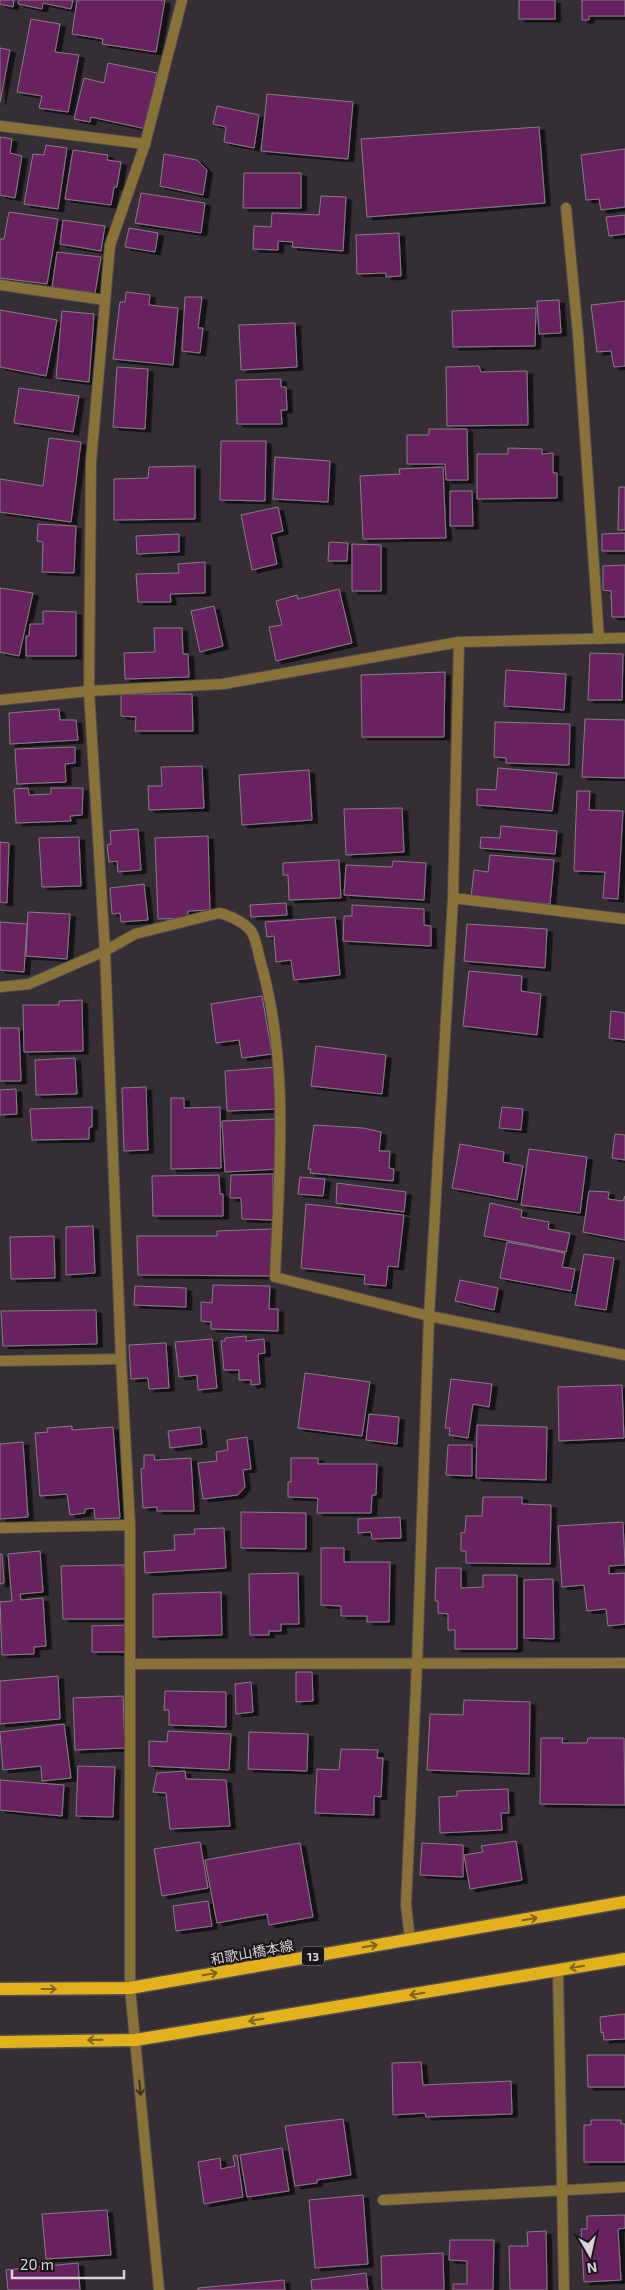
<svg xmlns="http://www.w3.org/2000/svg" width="625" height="2290" font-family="'Exo 2','Noto Sans JP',sans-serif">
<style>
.building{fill:#67235e;stroke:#857c83;filter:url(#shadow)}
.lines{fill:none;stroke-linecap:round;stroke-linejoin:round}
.service-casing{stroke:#524c51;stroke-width:12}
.minor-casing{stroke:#524c51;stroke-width:12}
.primary-casing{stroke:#524c51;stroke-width:15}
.service{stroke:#897238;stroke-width:10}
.minor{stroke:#897238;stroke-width:10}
.primary{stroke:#e2b11b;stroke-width:12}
.oneway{stroke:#7e641a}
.oneway2{stroke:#3b3223}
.labels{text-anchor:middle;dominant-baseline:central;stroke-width:4;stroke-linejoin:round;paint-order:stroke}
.shield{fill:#1a171a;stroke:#9e9b9e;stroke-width:1}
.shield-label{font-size:12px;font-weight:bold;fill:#d7d3d7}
.street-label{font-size:14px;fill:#d7d3d7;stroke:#1a171a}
</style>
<defs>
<filter id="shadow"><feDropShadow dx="5.5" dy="3" stdDeviation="0" flood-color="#0009"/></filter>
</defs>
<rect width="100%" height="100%" fill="#352e34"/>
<g class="building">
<polygon points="0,0 14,0 13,7 0,4"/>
<polygon points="19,0 73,0 71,9 43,3 42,9 18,4"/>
<polygon points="77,0 165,0 156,52 102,44 103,39 72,34"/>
<rect x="519" y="0" width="36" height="19"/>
<polygon points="582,0 625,0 625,16 589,16 589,20 582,20"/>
<polygon points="31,19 60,24 55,52 79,55 68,112 39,108 42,96 17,92"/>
<polygon points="0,48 10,50 0,102"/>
<polygon points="108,63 157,73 146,129 91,117 90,122 74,119 84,78 104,83"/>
<polygon points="267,94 353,102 348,159 261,151"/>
<polygon points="217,106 259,115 254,148 224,142 226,127 213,124"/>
<polygon points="539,127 545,203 367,217 361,139"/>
<polygon points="0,137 12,139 10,153 22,156 15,198 0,195"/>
<polygon points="46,145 67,148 58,209 24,204 33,154 44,155"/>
<polygon points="625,149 625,207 601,210 599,199 586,200 581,155"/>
<polygon points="73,150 108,155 107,160 121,162 117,187 114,187 111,205 65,199"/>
<polygon points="164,154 197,160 207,170 203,195 160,186"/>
<polygon points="244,173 301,173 301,208 243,208"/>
<polygon points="141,193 205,203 201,233 135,223"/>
<polygon points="321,196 346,197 343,251 292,247 293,242 278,241 278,250 253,249 254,226 271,227 272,213 319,215"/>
<polygon points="9,212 58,219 47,284 0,278 0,239 4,239"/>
<polygon points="625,215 625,234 609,236 606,217"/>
<polygon points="63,220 105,226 101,251 60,244"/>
<polygon points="129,228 158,233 155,252 125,247"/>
<polygon points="399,233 401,276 386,277 386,273 357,274 356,235"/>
<polygon points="57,252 101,257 95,293 52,287"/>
<polygon points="126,292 150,295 149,305 178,308 173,365 113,359 120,302 125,302"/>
<polygon points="185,297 202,297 198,328 203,328 200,353 182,351"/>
<polygon points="559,300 561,333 539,334 537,301"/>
<polygon points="625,301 625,366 614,367 611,351 597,352 591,305"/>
<polygon points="536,308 535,346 453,347 452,311"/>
<polygon points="0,310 57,320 46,376 0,367"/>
<polygon points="62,311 94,314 89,382 56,378"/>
<polygon points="295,323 297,367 241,370 239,325"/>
<polygon points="479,366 481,372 527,371 528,425 447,426 446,367"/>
<polygon points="117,367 148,369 145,429 113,427"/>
<polygon points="281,379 281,387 286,387 287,410 281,410 282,424 237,424 236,380"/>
<polygon points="19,388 79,396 73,432 14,423"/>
<polygon points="429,429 467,429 468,480 446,480 445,464 407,464 407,435 429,435"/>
<polygon points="49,438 81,442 71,522 0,512 0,479 43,486"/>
<polygon points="221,441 266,441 265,501 220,500"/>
<polygon points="508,448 542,449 542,454 553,453 553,473 557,473 557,498 477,499 477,454 508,454"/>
<polygon points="275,457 330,461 328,502 273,499"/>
<polygon points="195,466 195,519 114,520 114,479 148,478 149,467"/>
<polygon points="443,467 446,538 363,539 360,476 400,474 399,469"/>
<polygon points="619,487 625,487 625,530 618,530"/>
<polygon points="450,491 472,491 473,526 450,526"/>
<polygon points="278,507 283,531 271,534 277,564 252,570 241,515"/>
<polygon points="38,524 76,526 74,573 42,572 43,542 37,541"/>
<polygon points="625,533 625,551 602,551 602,534"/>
<polygon points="179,534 179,552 137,554 136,536"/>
<polygon points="329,542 348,543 347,561 328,561"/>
<polygon points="352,544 381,545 381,591 352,591"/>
<polygon points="205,562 205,593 170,594 171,602 138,602 136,574 179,573 178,564"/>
<polygon points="625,565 625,617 612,617 611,591 603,590 603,566"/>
<polygon points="0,588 33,593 19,656 0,652"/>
<polygon points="339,589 352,643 276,661 269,627 282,625 276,601 297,595 298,599"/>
<polygon points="214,606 223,646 200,652 191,611"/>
<polygon points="43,611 76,612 76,656 26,656 26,636 29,636 30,624 43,624"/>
<polygon points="154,628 182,628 183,654 188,654 189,677 125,679 124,653 155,652"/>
<polygon points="590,653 623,654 622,700 588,700"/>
<polygon points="506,670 566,674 564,710 504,706"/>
<polygon points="445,672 444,737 362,737 361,675"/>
<polygon points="121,694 192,694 193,731 135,731 136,717 121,716"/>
<polygon points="59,709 60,720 76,720 78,740 10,744 9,713"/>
<polygon points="585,719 625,720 625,778 582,777"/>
<polygon points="495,722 570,724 569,765 506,763 506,758 494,757"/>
<polygon points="75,747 75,763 65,764 66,782 17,784 15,749"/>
<polygon points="202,766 204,808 149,810 148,786 162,786 161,767"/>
<polygon points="498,768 557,773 552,811 477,805 477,789 496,790"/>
<polygon points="309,770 312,820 242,825 239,775"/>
<polygon points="28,788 29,795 51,794 51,788 83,788 82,815 70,816 71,821 16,823 14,789"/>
<polygon points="577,791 590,791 589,810 623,811 618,899 603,898 605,872 574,871"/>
<polygon points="402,808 404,852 346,855 344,809"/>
<polygon points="501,826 557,831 555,854 480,848 481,837 500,838"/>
<polygon points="138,829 141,870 118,872 117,861 109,862 107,845 111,844 110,831"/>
<polygon points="208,836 210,910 188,911 188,918 158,919 155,838"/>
<polygon points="79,837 81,886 42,887 39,838"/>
<polygon points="0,842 9,843 7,903 0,902"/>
<polygon points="490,855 554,860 550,904 471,897 474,870 488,872"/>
<polygon points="339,860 341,898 289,900 288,875 283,875 283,863"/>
<polygon points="393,861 426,863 424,900 344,895 346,865 392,867"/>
<polygon points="144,884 148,920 121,922 120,913 112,914 110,888"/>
<polygon points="286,903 287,915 251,917 250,905"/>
<polygon points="352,905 424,909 424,925 431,926 431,946 343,941 344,916 352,916"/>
<polygon points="28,912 70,914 67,959 26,956"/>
<polygon points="335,917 340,975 294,980 291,960 276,962 274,936 267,937 265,922"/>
<polygon points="0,922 27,924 24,972 0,970"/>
<polygon points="467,924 547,929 545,968 464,961"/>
<polygon points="469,971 522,976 521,991 541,994 537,1035 463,1026"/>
<polygon points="262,996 272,1054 242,1058 239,1040 216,1043 211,1004"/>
<polygon points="82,1000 83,1051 24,1052 23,1005 59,1005 59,1001"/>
<polygon points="611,1011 625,1013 625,1040 609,1038"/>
<polygon points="0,1028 19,1028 21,1081 0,1081"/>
<polygon points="316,1046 386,1055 382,1094 311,1086"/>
<polygon points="75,1058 77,1094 36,1095 35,1060"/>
<polygon points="277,1067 279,1109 227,1111 225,1071"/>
<polygon points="146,1087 148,1150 124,1151 122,1088"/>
<polygon points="16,1089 17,1114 0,1115 0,1090"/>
<polygon points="171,1098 184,1098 184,1108 220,1107 221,1168 171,1169"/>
<polygon points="92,1107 92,1127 89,1127 89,1139 32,1140 30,1109"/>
<polygon points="502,1107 523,1109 521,1130 499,1128"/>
<polygon points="276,1119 279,1169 225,1172 222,1121"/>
<polygon points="314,1125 363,1128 381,1132 379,1151 390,1151 389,1168 394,1169 393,1181 310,1173 311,1169 308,1169"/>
<polygon points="615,1134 625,1135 625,1160 612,1158"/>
<polygon points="460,1144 504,1152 503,1162 523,1166 517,1200 452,1188"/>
<polygon points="529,1149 587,1157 580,1213 521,1205"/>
<polygon points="273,1174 273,1220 242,1219 241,1198 230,1198 231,1175"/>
<polygon points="219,1175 220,1194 223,1194 223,1216 153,1216 152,1176"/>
<polygon points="300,1177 325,1179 323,1196 298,1194"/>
<polygon points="337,1183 406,1192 404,1212 336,1203"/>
<polygon points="589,1191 609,1192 608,1199 623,1201 625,1196 625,1240 583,1232"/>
<polygon points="490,1203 522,1210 521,1217 549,1222 548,1229 570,1233 566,1252 484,1236"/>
<polygon points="306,1204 404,1215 398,1267 388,1266 386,1286 364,1284 365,1275 301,1268"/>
<polygon points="93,1226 95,1273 66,1275 66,1227"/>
<polygon points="272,1229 273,1276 138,1275 137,1236 217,1236 217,1231"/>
<polygon points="54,1236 55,1278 11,1279 10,1237"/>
<polygon points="507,1242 565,1253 562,1267 575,1269 571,1291 500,1278"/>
<polygon points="584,1254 614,1258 606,1310 575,1305"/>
<polygon points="460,1280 498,1288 494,1310 455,1301"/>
<polygon points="213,1285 270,1286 269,1309 278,1309 278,1331 211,1329 211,1322 201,1321 201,1302 212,1303"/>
<polygon points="135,1286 186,1288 186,1307 134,1305"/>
<polygon points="96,1310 97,1344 3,1346 1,1311"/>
<polygon points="246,1336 246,1341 264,1339 265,1353 258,1354 260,1384 251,1385 251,1380 239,1380 239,1370 224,1370 221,1341 225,1341 225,1338"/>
<polygon points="212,1339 217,1388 198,1390 197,1375 179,1377 175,1342"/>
<polygon points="166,1343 169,1388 149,1389 148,1378 131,1379 129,1345"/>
<polygon points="305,1373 370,1382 362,1436 298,1428"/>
<polygon points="451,1379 492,1384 489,1407 473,1404 468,1438 449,1435 450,1428 445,1428"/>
<polygon points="622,1385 624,1438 559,1441 558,1387"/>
<polygon points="369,1414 399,1417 397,1444 366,1440"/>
<polygon points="477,1425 547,1427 546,1480 476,1478"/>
<polygon points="72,1426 72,1430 113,1427 120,1518 95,1519 94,1508 85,1509 85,1513 70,1515 67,1494 40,1496 35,1433 48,1432 47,1428"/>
<polygon points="200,1427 202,1444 170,1448 168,1431"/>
<polygon points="247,1437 251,1469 243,1470 245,1487 238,1495 203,1499 198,1463 217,1461 216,1452 228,1450 227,1440"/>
<polygon points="23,1442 28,1517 0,1519 0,1444"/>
<polygon points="448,1445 472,1445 472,1476 446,1475"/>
<polygon points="144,1455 154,1455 155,1460 191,1458 194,1511 157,1511 157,1507 143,1508 141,1469 144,1468"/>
<polygon points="291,1458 318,1458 318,1464 377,1464 376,1495 372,1495 371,1513 317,1513 318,1498 288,1497 288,1482 291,1482"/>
<polygon points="483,1497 522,1497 522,1504 551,1505 550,1564 466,1563 466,1551 461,1551 461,1533 465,1532 466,1516 482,1516"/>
<polygon points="241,1512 306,1513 306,1549 241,1548"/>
<polygon points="400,1517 401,1538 372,1539 371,1532 358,1533 358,1519"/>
<polygon points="623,1522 625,1565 609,1566 609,1574 625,1573 625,1624 608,1626 606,1609 587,1611 584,1585 562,1587 558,1526"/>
<polygon points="224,1528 226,1568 145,1573 144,1552 175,1550 174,1535 195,1534 194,1529"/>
<polygon points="321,1548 344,1548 344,1562 390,1562 389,1622 367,1622 367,1616 341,1616 341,1606 321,1605"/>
<polygon points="40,1551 43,1592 20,1594 21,1600 43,1598 46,1646 34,1647 34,1654 2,1655 0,1602 12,1601 8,1554"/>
<polygon points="0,1554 2,1554 4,1583 0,1584"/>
<polygon points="124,1565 126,1619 63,1619 61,1566"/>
<polygon points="436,1568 461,1568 461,1588 483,1587 483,1575 517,1575 517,1649 455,1649 455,1630 448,1630 448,1614 438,1613 438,1601 435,1601"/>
<polygon points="298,1573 299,1624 281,1624 281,1631 269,1631 269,1635 250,1635 249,1574"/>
<polygon points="553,1579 554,1639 524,1638 524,1580"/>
<polygon points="221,1592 222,1635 153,1637 153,1594"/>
<polygon points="129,1625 130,1652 92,1652 92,1626"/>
<polygon points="296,1672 312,1672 313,1701 296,1702"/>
<polygon points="58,1676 60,1719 0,1724 0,1681"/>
<polygon points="251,1682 253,1712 236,1714 235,1684"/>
<polygon points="165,1691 226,1692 226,1727 169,1725 169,1710 164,1710"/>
<polygon points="123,1696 125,1748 75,1750 73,1698"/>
<polygon points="464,1700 530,1702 529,1774 427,1770 430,1714 463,1715"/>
<polygon points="64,1724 71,1778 42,1781 41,1766 3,1770 0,1732"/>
<polygon points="168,1731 231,1734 229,1770 149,1766 149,1741 167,1742"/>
<polygon points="249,1732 308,1734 307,1771 248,1769"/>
<polygon points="541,1738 563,1738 562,1743 587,1743 588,1738 624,1738 625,1805 540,1804"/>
<polygon points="341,1749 378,1750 377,1758 383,1758 381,1797 374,1796 374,1815 315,1813 317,1769 339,1770"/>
<polygon points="78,1766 115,1767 113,1817 76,1816"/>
<polygon points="185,1771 186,1779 226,1780 230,1826 170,1829 166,1793 153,1792 157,1773"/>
<polygon points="0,1780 64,1785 62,1816 0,1810"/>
<polygon points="508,1789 509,1813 501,1813 502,1830 440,1833 439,1797 457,1796 457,1791"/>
<polygon points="516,1841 522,1880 470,1889 464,1855 483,1852 481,1846"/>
<polygon points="200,1842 208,1888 162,1896 154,1849"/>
<polygon points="300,1843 313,1917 269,1925 267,1914 217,1923 205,1860"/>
<polygon points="422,1843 463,1845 463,1877 420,1875"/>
<polygon points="208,1901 212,1926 176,1931 173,1906"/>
<polygon points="625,2014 625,2039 604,2040 603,2032 601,2033 600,2017"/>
<polygon points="587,2055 625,2055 625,2087 588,2087"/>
<polygon points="421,2062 423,2085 511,2081 512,2114 426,2117 425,2113 393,2115 392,2063"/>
<polygon points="343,2119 351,2175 317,2180 317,2183 295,2186 285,2126"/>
<polygon points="591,2120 621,2120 621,2124 625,2124 625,2162 584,2162 584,2125 591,2125"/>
<polygon points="282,2148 289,2191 247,2197 240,2155"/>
<polygon points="237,2155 243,2197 204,2204 198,2162 220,2158 221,2169 235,2166 233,2156"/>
<polygon points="363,2195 368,2264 315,2268 309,2200"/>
<polygon points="107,2210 111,2255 46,2259 42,2214"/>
<polygon points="625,2215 625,2228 618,2229 621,2280 584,2282 581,2229 587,2229 587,2216"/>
<polygon points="546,2231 547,2290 510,2290 509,2246 528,2246 527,2232"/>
<polygon points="450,2240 494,2240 493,2290 453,2290 453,2284 467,2284 467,2261 449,2260"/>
<polygon points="443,2253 444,2290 382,2290 381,2256"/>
<polygon points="78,2263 80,2290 8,2290 6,2270"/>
<polygon points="366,2273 368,2290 312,2290 311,2280"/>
<polygon points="284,2280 285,2290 198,2290 198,2288"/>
</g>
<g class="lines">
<g class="service-casing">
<g id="service">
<polyline points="0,285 105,300"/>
<path d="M0,987L29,984L105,951L135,934L219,913C229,915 245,923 251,931C256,938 258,952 260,960C290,1062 279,1172 275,1277L429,1316L625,1355"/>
<polyline points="0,1528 130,1525"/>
</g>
</g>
<g class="minor-casing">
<g id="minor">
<polyline points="0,126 145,144"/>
<polyline points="566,208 578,334 599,639"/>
<polyline points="0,700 89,691 223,684 459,642 625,638"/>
<polyline points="453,898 625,919"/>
<polyline points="0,1361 121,1359"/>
<polyline points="131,1664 625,1663"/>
<polyline points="410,1939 406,1905 417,1664 429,1316 453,898 459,642"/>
<polyline points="558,1971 564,2290"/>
<polyline points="383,2200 625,2187"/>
<polyline points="159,2290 130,1988 130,1525 121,1359 105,951 89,691 91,462 110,245 145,144 182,0"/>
</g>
</g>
<g class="primary-casing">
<g id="primary">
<polyline points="0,1989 130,1988 625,1902"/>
<polyline points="0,2042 135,2040 625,1959"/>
</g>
</g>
<use href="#service" class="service"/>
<use href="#minor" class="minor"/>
<use href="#primary" class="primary"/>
</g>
<defs><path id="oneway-shaft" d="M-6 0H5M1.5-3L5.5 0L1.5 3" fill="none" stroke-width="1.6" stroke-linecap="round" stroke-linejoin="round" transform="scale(1.25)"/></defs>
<g class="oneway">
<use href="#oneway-shaft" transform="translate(530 1919) rotate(-10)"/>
<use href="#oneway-shaft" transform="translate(370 1946) rotate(-10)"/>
<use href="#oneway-shaft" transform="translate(577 1967) rotate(170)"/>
<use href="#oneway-shaft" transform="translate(210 1974) rotate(-10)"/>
<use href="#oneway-shaft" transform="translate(49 1989)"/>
<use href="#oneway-shaft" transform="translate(417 1994) rotate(171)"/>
<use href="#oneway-shaft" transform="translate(256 2020) rotate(171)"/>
<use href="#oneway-shaft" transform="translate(95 2040) rotate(179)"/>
</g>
<use class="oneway2" href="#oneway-shaft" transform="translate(140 2088) rotate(84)"/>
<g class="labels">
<rect class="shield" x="302" y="1946.5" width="22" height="19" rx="4"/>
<g class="shield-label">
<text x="313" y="1956">13</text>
</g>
<g class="street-label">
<text transform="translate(252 1952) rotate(-10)">和歌山橋本線</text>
</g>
</g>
<g transform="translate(590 2255) rotate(171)" stroke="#1a171a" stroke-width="4" paint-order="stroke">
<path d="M0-4L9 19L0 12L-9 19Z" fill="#d7d3d7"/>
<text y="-8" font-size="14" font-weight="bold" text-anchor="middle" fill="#d7d3d7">N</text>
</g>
<path d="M12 2270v8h112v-8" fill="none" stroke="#d7d3d7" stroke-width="2.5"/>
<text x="20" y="2270" font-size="15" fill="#d7d3d7" stroke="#1a171a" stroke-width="4" paint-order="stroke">20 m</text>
</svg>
